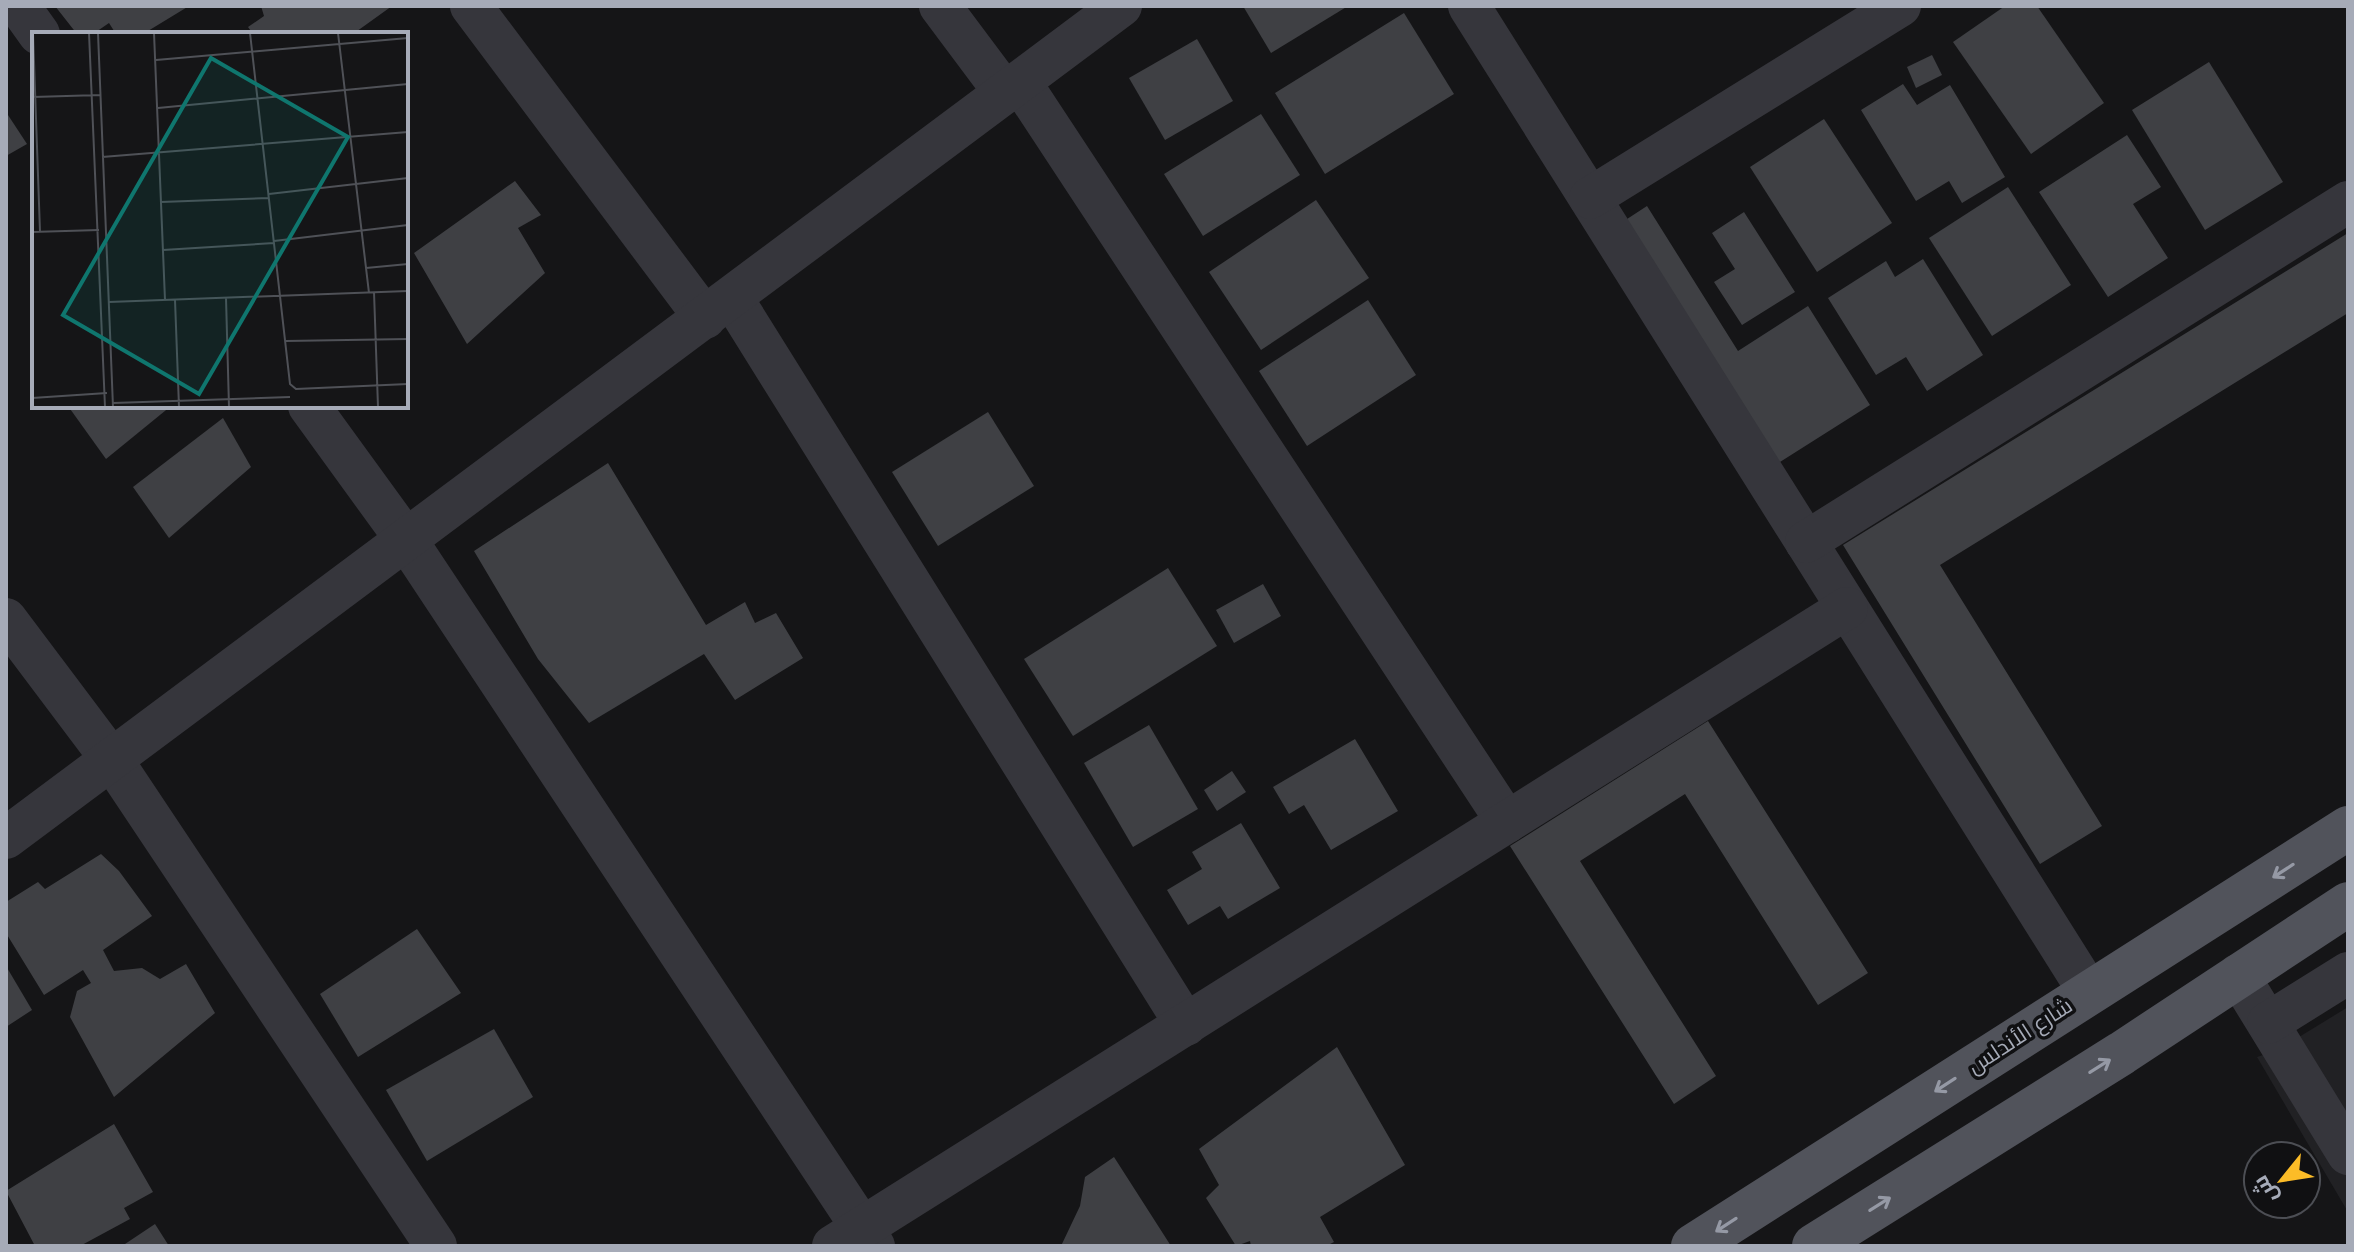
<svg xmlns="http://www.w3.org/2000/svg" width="2354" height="1252" font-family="'Nunito Sans',Cairo,sans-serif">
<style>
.built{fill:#212124}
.building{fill:#3f4044}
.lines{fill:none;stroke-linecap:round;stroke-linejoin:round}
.minor{stroke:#36363c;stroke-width:42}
.major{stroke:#51535b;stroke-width:44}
.oneway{stroke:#9599a5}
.labels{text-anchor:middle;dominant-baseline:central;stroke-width:7;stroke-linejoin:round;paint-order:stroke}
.street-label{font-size:22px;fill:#a6abb8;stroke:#101012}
.inset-road{fill:none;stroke:#4f5157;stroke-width:2}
.view{fill:#0f766e;fill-opacity:0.15;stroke:#0f766e;stroke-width:4}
.inset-edge{fill:none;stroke:#a6abb8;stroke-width:4}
</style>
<rect width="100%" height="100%" fill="#151517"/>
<polygon class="built" points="2348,1007 2348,1212 2257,1057 2278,1050"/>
<g class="building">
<polygon points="55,6 189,6 143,34 116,34 109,23 93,34 77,34"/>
<polygon points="261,6 392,6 353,34 253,34 248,27 264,16"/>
<polygon points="1243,6 1348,6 1271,53"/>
<polygon points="2005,6 2037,6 2104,103 2031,154 1953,42"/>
<polygon points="1404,13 1454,94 1325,174 1275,93"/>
<polygon points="1197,39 1233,101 1165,140 1129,78"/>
<polygon points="1932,55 1942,75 1916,88 1907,67"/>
<polygon points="2209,62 2283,182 2205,230 2132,110"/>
<polygon points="1903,84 1917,105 1950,85 2005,177 1962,203 1949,181 1916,201 1861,110"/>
<polygon points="6,112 27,144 6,156"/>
<polygon points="1261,114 1300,175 1203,236 1164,174"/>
<polygon points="1824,119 1892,223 1817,272 1750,167"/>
<polygon points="2127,135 2161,187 2133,204 2168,258 2108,297 2039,192"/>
<polygon points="515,181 541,215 518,228 545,273 467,344 414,253"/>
<polygon points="2008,187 2071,285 1992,336 1929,238"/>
<polygon points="1316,200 1369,278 1261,350 1209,272"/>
<polygon points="1647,206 1738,351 1808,306 1870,405 1777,464 1624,221"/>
<polygon points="1744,212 1795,292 1742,325 1714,282 1735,269 1712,233"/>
<polygon points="2348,233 2348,313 1940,565 2102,826 2040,864 1843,545"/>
<polygon points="1923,259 1983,355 1927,391 1906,357 1876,375 1828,298 1886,261 1895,277"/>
<polygon points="1368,300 1416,375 1307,446 1259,371"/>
<polygon points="68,406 171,406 106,459"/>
<polygon points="988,412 1034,486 938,546 892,472"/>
<polygon points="223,418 251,467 169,538 133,487"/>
<polygon points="608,463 706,625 745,602 755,623 776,613 803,658 735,700 704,654 589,723 538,659 474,551"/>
<polygon points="1168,568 1217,646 1073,736 1024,659"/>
<polygon points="1263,584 1281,616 1234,643 1216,610"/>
<polygon points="1708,721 1868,973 1818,1005 1685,794 1580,861 1716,1076 1674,1104 1510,846"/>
<polygon points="1149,725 1198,809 1133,847 1084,763"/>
<polygon points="1355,739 1398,811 1331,850 1304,805 1289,814 1273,787"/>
<polygon points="1232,771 1246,792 1217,811 1204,790"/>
<polygon points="1241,823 1280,888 1228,919 1220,906 1188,925 1167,890 1202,869 1192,852"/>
<polygon points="101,854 119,871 152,916 103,950 114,971 142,968 160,979 186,964 215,1013 114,1097 70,1017 77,991 91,983 83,970 44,995 6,933 6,902 38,882 45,889"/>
<polygon points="417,929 461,993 358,1057 320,994"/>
<polygon points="6,966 32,1010 6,1027"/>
<polygon points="494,1029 533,1097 427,1161 386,1090"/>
<polygon points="1337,1047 1405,1165 1320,1217 1334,1242 1326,1246 1251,1246 1250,1241 1236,1246 1206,1198 1219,1185 1199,1149"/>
<polygon points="114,1124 153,1192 124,1208 130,1219 80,1246 35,1246 6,1191"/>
<polygon points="1114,1157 1171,1246 1061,1246 1080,1206 1085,1177"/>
<polygon points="155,1224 169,1246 122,1246"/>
</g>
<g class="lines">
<g class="minor">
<polyline points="19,6 39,34"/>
<polyline points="471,6 705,318"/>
<polyline points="940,6 1005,93"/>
<polyline points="1469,6 2089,992"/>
<polyline points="1020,82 1507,822"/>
<polyline points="1590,198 1900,6"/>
<polyline points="732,298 1186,1025"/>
<polyline points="309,406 407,541 874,1246"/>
<polyline points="1806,542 2348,202"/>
<polyline points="6,619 112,760 436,1246"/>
<polyline points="6,838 1121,6"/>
<polyline points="2238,975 2348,1154"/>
<polyline points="2268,1023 2348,973"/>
<polyline points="833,1246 1847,608"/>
</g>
<g class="major">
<polyline points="1693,1246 2348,828"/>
<polyline points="1814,1246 2122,1053 2348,904"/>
</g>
</g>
<defs><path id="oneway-shaft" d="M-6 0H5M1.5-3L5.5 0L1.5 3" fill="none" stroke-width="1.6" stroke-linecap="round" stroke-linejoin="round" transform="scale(2)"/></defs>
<g class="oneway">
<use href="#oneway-shaft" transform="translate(2283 871) rotate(147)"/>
<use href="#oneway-shaft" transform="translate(2100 1066) rotate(-32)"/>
<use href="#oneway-shaft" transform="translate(1945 1085) rotate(147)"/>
<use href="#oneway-shaft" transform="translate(1880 1204) rotate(-32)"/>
<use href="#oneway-shaft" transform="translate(1726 1225) rotate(147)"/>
</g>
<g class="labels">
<g class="street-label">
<text transform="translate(2020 1036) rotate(-33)">شارع الأندلس</text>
</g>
</g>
<g transform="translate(32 32)">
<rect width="376" height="376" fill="#151517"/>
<path class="inset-road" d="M1,1L8,200M57,1L73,375M66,1L81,375M122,1L133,268M218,1L258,352L264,357L376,352M306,1L337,261M124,28L376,6M1,65L68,63M126,76L376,52M70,125L376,100M237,162L376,146M129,170L237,166M0,200L67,198M242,209L376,193M131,218L242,211M334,236L376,232M342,260L346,375M194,266L197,375M143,268L147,375M77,270L376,259M254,309L376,307M0,366L75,361M81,371L258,365"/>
<path class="view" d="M179,26L316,105L167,362L31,283Z"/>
<rect width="376" height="376" class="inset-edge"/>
</g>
<rect width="2354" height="1252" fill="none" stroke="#a6abb8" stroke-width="16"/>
<g transform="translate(2282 1180) rotate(240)"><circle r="38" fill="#101012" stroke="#4c4e54" stroke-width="2"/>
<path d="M0-6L14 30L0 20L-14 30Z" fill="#fcbc27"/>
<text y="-12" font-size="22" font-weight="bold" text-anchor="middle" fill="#a6abb8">ش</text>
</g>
</svg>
